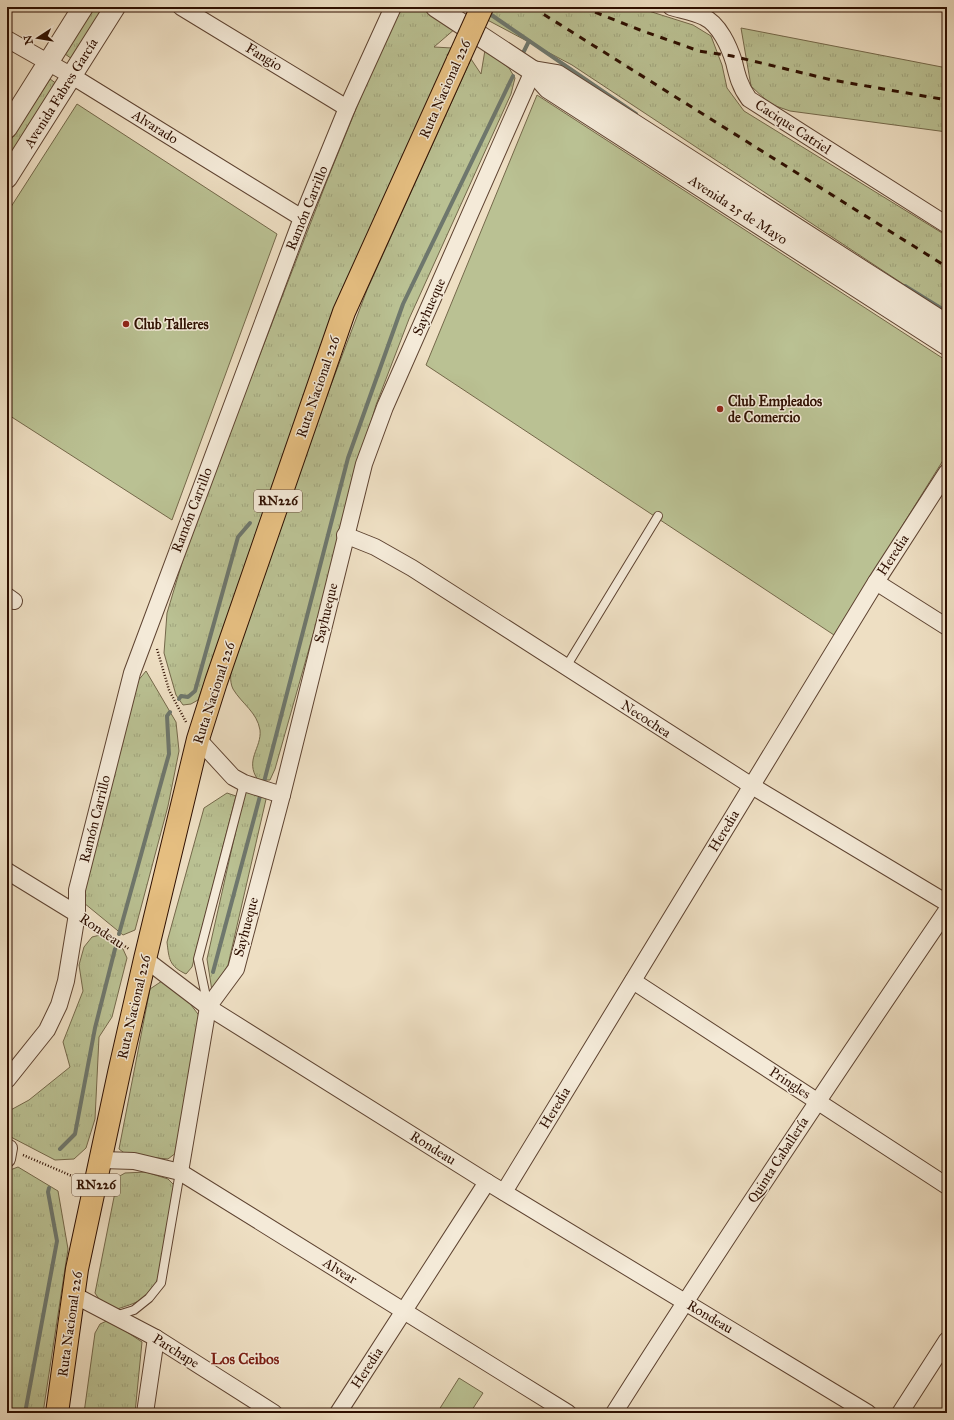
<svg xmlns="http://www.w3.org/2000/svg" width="954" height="1420" font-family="'IM FELL Great Primer',serif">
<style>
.grass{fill:url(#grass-tufts);stroke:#74684a}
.pitch{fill:#bac193;stroke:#74684a}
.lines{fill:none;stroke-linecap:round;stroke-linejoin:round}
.stream{stroke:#6e776d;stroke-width:4}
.service-casing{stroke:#5e4331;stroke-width:10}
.minor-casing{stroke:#5e4331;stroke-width:18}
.tertiary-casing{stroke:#5e4331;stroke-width:22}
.trunk-casing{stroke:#2e0f00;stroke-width:24}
.path{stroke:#2e0f00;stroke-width:2.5;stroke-dasharray:1 2;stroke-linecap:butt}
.service{stroke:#f4ead8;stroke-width:8}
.minor{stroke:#f4ead8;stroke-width:16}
.tertiary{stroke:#f4ead8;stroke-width:20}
.trunk{stroke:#e7c082;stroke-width:22}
.rail{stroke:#2e0f00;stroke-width:3;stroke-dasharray:7 7;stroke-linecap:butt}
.trunk-bridge-casing{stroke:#2e0f00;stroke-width:24;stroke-linecap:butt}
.trunk-bridge{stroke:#e7c082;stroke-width:22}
.poi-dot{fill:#8f2418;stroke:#f4ead8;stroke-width:1.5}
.labels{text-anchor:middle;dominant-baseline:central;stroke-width:3;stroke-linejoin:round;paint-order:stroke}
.shield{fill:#f4ead8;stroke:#695141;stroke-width:1}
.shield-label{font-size:13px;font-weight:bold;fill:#2e0f00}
.street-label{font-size:14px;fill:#2e0f00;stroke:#f4ead8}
.poi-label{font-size:14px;font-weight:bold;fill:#2e0f00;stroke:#f4ead8;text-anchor:start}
.neighbourhood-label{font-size:15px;font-weight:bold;fill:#7a1f14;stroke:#f4ead8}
</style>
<defs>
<pattern id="grass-tufts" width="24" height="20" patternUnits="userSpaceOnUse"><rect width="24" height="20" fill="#bac193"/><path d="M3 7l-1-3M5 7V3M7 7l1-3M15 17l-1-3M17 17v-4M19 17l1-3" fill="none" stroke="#a0a57d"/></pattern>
</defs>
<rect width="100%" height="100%" fill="#eedfc3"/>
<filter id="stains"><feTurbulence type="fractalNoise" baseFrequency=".005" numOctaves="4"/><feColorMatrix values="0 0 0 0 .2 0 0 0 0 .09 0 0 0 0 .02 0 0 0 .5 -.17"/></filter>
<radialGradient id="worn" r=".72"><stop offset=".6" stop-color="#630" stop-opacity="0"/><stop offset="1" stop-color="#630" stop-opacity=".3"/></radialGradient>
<g class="grass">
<polygon points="94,7 105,7 72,59 65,54"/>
<polygon points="400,7 427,8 456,28 434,47 452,48 239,586 198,700 191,704 183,705 176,695 164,653 167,613 191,533 328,178 397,8"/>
<polygon points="463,7 636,7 693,25 711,36 722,65 727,88 744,111 947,236 947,313 572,65"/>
<polygon points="741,28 947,68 947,132 790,111 770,104 751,86"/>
<path d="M485,50L509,68L515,78L511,94L409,319L376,405L348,499L320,610L275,769L270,780H258C244,760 262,748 260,730C257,712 242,704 233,689C229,681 231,671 232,662L301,464L367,290L471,59L481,74Z"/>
<polygon points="50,79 57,84 7,163 7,146"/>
<polygon points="146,671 176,722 179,751 168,806 135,930 123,935 84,903 81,887 137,682"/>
<polygon points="245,790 267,795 228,965 212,991 207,959"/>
<path d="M227,793L236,796L192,967L186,974C169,966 169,959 167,942L204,808Z"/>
<polygon points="100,935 123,949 127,958 112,1017 99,1037 95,1119 86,1148 74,1159 55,1160 7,1135 7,1112 29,1100 70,1067 63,1042 83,991 79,965 84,947 92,937"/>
<polygon points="162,981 188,1001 201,1018 181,1149 168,1159 127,1155 119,1149 150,989"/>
<polygon points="18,1167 58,1191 68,1249 43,1413 7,1412 7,1187 10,1170"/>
<path d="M146,1172L168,1179L174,1185L159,1274C153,1299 136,1303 114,1310L103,1305L95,1293L118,1177L125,1173Z"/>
<polygon points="109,1320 142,1342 135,1413 84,1413 95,1333 100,1324"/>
</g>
<g class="pitch">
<polygon points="537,95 947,361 947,454 834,635 426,365"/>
<polygon points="77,104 277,234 172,520 7,414 7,213"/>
<polygon points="459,1378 483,1393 470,1413 437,1413"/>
</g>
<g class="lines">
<g class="stream">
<polyline points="487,12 636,114"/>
<polyline points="523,53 529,41"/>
<polyline points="905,286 947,312"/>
<polyline points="179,699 181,696 188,697 195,691 238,537 250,523"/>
<polyline points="264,782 348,458 403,304 513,76"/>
<polyline points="119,934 169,754 167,716 170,712"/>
<polyline points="213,972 260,796"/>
<polyline points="60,1149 75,1134 95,1028 115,949"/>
<polyline points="25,1413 57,1241 48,1192 49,1188"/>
</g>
<g class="service-casing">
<g id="service">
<polyline points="566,667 658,516"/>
<polyline points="208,1006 198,959 244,783"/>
<polyline points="115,1316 134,1310 149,1298 161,1283 180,1172"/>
</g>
</g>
<g class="minor-casing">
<g id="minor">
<polyline points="181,7 347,108"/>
<path d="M671,7C681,10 694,12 704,17C719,24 729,46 734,62C737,75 740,87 749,99L947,225"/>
<polyline points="7,39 72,76 302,218"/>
<polyline points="345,535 375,547 412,568 752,786 947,903"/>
<polyline points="876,582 947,627"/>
<polyline points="7,596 14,601"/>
<polyline points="198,739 233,777 244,783 282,795"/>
<polyline points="7,871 77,914"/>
<polyline points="145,959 208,1007 487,1182 868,1413"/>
<polyline points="633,981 947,1186"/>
<polyline points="7,1080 47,1030 59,1005 66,981 77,914 77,890 132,673 302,218 347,108 393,7"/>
<polyline points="7,1148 9,1148 7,1159"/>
<polyline points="102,1160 134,1161 180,1172 568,1413"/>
<polyline points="180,1172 208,1007 236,969 282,795 364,464 385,407 533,71"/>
<polyline points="504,1192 876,582 947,472"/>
<polyline points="74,1295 156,1338 274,1413"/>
<polyline points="145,1413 156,1338"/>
<polyline points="338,1413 487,1182"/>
<path d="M614,1413C722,1243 834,1076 947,910"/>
<polyline points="900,1413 947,1340"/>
</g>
</g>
<g class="tertiary-casing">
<g id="tertiary">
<polyline points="436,7 533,71 548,88 947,345"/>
<polyline points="533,71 557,75 947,325"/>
<polyline points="7,128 83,7"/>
<polyline points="7,178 115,7"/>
</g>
</g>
<g class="trunk-casing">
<polyline id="trunk" points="57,1413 77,1269 119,1073 145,959 198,739 216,682 344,312 458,60"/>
</g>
<g class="path">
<polyline points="157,649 169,690 186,722"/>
<polyline points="90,923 129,949"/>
<polyline points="23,1155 79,1179"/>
</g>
<use href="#service" class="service"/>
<use href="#minor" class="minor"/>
<use href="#tertiary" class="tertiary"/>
<use href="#trunk" class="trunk"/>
<g class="rail">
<polyline points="532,7 947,267"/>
<polyline points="582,7 640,30 699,51 732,56 832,80 947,100"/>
</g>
<g class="trunk-bridge-casing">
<polyline id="trunk-bridge" points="458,60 482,7"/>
</g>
<use href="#trunk-bridge" class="trunk-bridge"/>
</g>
<g class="poi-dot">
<circle cx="126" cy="324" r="4"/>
<circle cx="720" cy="409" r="4"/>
</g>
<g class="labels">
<g class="shield">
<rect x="254" y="490" width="48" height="22" rx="3"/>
<rect x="72" y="1174" width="48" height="22" rx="3"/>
</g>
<g class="shield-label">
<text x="278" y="501">RN226</text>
<text x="96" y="1185">RN226</text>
</g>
<g class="street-label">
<text transform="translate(264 57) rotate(31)">Fangio</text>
<text transform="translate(445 89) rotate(-66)">Ruta Nacional 226</text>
<text transform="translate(61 93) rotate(-58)">Avenida Fabres García</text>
<text transform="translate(155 127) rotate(32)">Alvarado</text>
<text transform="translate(793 127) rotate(33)">Cacique Catriel</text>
<text transform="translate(307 208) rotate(-68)">Ramón Carrillo</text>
<text transform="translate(738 210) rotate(33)">Avenida 25 de Mayo</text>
<text transform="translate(429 307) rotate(-66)">Sayhueque</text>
<text transform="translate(318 387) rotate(-71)">Ruta Nacional 226</text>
<text transform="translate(192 510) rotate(-69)">Ramón Carrillo</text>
<text transform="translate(893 555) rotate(-57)">Heredia</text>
<text transform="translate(326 613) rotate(-76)">Sayhueque</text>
<text transform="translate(214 693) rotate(-72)">Ruta Nacional 226</text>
<text transform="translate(646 719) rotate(33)">Necochea</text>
<text transform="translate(95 819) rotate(-76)">Ramón Carrillo</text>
<text transform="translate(724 831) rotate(-59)">Heredia</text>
<text transform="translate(246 927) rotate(-75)">Sayhueque</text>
<text transform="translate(102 931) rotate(34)">Rondeau</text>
<text transform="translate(134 1007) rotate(-77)">Ruta Nacional 226</text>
<text transform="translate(790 1083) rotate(33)">Pringles</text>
<text transform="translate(555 1108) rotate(-59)">Heredia</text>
<text transform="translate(433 1148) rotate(32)">Rondeau</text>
<text transform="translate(778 1160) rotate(-57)">Quinta Caballería</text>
<text transform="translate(340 1271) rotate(32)">Alvear</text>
<text transform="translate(710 1317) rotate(31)">Rondeau</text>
<text transform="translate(70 1324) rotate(-82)">Ruta Nacional 226</text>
<text transform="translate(176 1351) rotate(32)">Parchape</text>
<text transform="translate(367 1368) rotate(-57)">Heredia</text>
</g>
<g class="poi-label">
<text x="134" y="324">Club Talleres</text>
<text x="728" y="401">Club Empleados<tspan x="728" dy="16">de Comercio</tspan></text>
</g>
<g class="neighbourhood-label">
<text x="245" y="1359">Los Ceibos</text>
</g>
</g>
<rect width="954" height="1420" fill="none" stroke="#eedfc3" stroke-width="24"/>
<rect x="8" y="8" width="938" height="1404" fill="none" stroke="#2e0f00" stroke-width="2"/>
<rect x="12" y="12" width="930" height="1396" fill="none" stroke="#2e0f00"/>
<g transform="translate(38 38) rotate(258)" stroke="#f4ead8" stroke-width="3" paint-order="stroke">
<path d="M0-3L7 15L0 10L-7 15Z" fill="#2e0f00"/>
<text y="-6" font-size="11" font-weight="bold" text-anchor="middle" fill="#2e0f00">N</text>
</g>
<rect width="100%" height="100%" filter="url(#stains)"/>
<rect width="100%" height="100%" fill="url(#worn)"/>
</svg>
